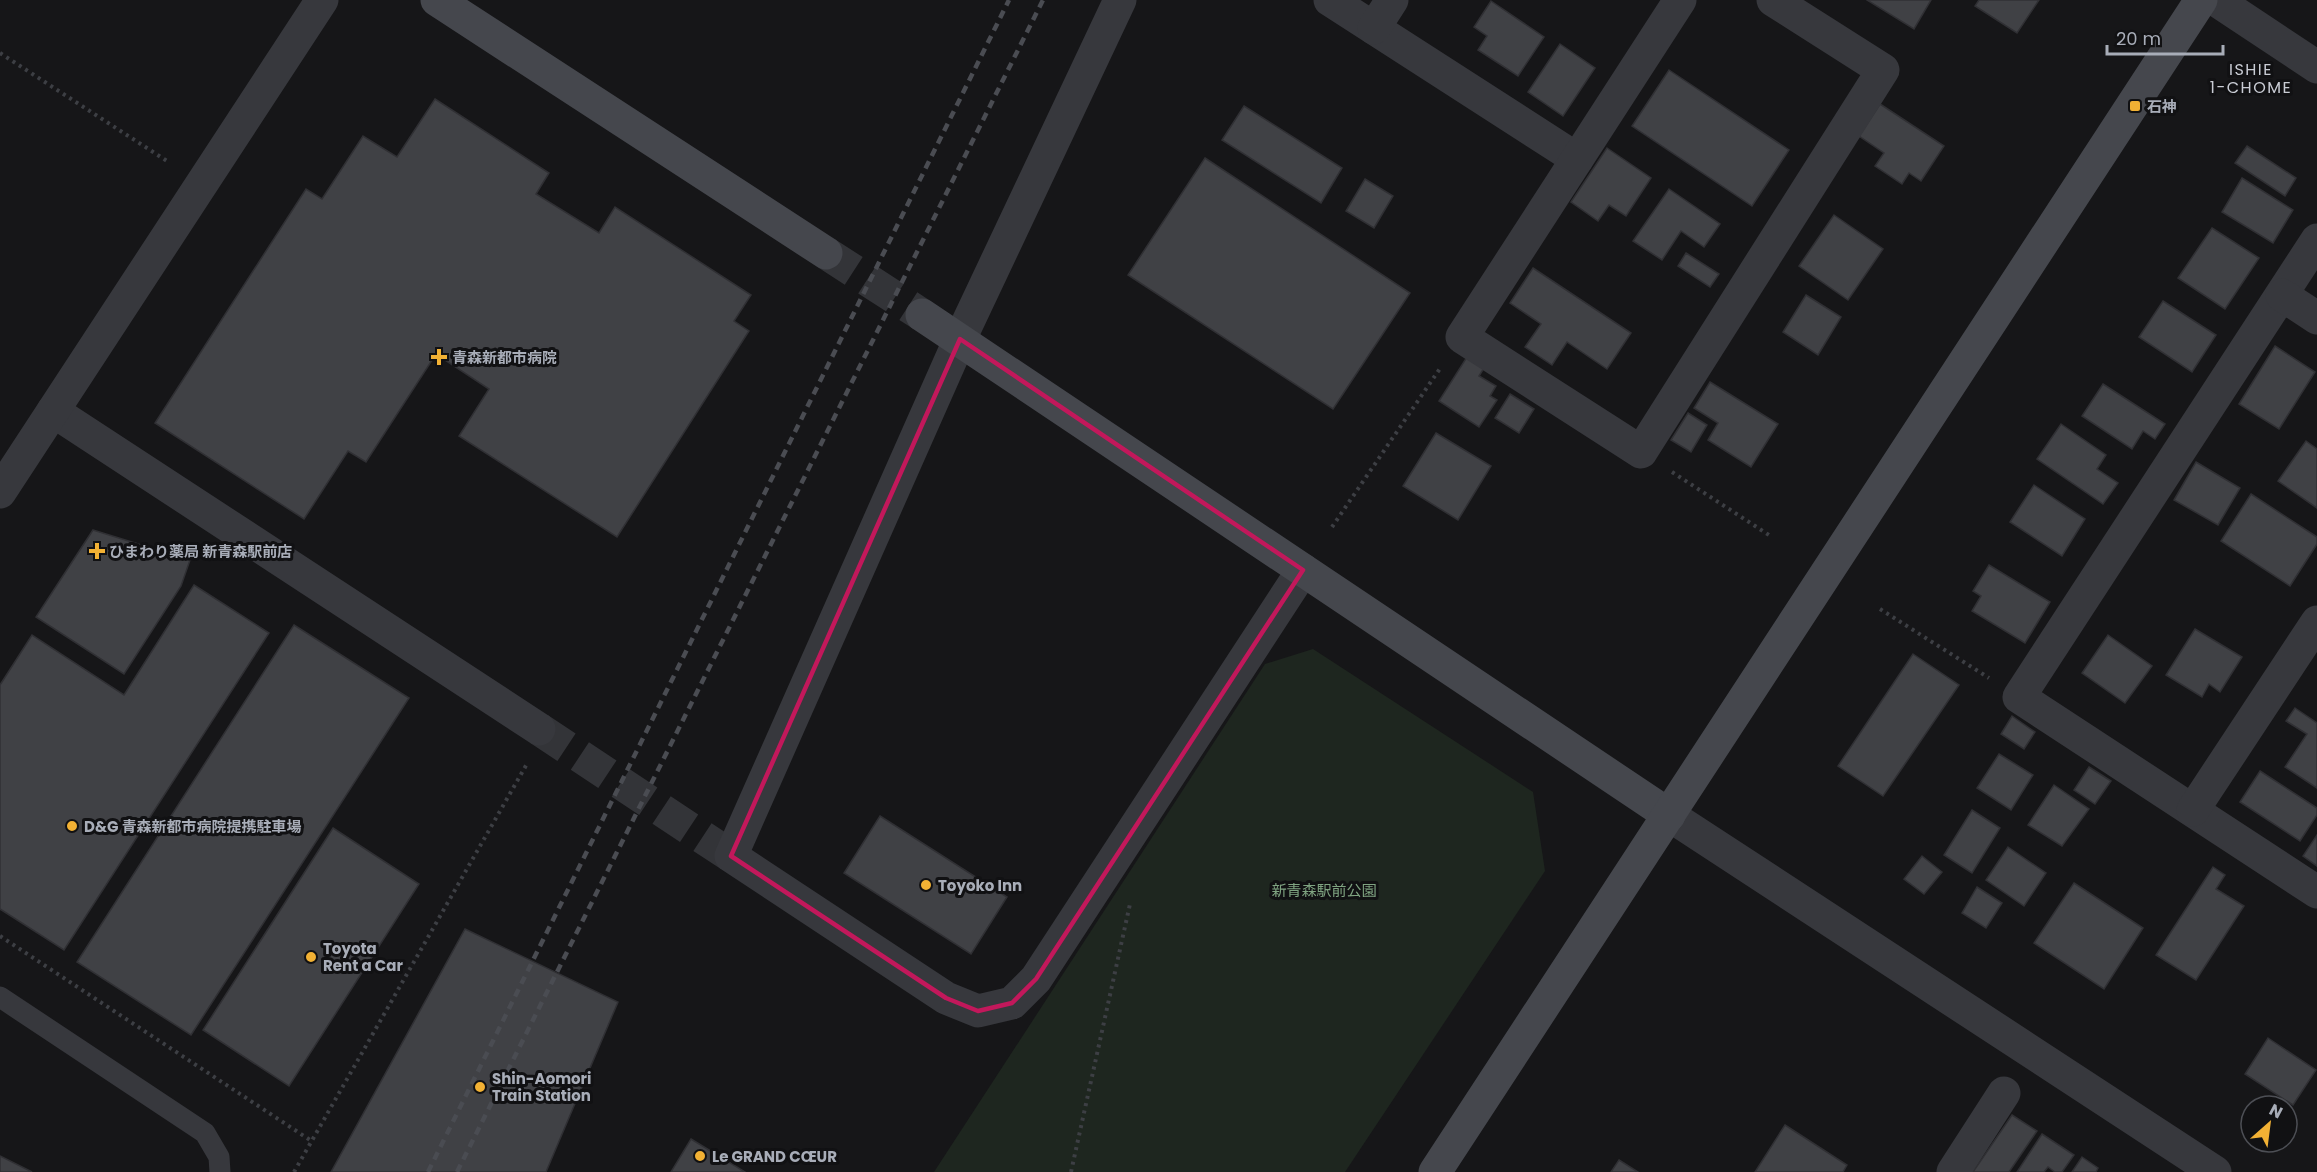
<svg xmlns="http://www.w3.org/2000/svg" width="2317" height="1172" font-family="Poppins,'Noto Sans JP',sans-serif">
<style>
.green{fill:#1e261f}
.building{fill:#404145;stroke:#303034;stroke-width:1.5}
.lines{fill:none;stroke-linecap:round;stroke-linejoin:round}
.street-tunnel{stroke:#333438;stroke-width:33;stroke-dasharray:33 16;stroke-linecap:butt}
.secondary-tunnel{stroke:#333438;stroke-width:33;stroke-dasharray:33 16;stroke-linecap:butt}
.path{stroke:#3d3f44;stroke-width:4;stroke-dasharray:3 4.5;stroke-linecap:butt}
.lane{stroke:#37383d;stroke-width:21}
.street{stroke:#37383d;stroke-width:33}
.secondary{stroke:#45474d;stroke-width:33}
.rail{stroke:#4a4c52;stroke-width:4.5;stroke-dasharray:8 6;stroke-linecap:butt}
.marked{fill:none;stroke:#c2185b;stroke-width:4.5;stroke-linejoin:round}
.poi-dot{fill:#f2b134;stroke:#111113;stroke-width:2}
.labels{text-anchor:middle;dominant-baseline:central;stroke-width:6;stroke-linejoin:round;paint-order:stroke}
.poi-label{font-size:15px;font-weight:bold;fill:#a8adb8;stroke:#111113;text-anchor:start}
.park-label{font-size:15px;fill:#7fa381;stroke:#111113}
.neighbourhood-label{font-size:16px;letter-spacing:1.5px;fill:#c9ccd4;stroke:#111113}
</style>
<rect width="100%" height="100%" fill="#161618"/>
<polygon class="green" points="1313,649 1533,792 1545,871 1345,1172 934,1172 1265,664"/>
<g class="building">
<polygon points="1867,0 1931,0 1914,29"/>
<polygon points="1979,0 2039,0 2017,33 1975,6"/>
<polygon points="1491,1 1544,37 1518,76 1478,50 1487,36 1474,27"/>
<polygon points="1560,44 1595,68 1563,116 1528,92"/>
<polygon points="1669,70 1789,150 1752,206 1632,126"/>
<polygon points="435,99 549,173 536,194 599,233 615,207 751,295 734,321 749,331 617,537 459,436 489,389 436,354 366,462 348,451 304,519 155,423 306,189 322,199 363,136 397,157"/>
<polygon points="1880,104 1944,146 1921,181 1909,173 1902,184 1875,166 1884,153 1859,136"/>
<polygon points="1244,106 1342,168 1321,203 1222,140"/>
<polygon points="2247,146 2296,178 2285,196 2235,163"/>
<polygon points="1607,148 1651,178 1626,216 1609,205 1598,221 1571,202"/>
<polygon points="1205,158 1410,293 1333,409 1128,275"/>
<polygon points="2242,178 2293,210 2273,243 2222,212"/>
<polygon points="1365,179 1393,196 1374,228 1346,211"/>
<polygon points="1669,189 1720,224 1704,247 1681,231 1662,260 1633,241"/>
<polygon points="1834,215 1883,249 1848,300 1799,266"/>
<polygon points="2212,228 2259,258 2225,309 2178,278"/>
<polygon points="1686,253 1719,274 1710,287 1678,266"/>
<polygon points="1533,268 1631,333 1607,369 1567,342 1552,365 1525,347 1541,324 1510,303"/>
<polygon points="1806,295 1841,317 1818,355 1783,332"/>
<polygon points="2163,301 2216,335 2192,372 2139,337"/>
<polygon points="2275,346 2315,372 2279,429 2239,404"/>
<polygon points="1467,357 1484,368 1479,376 1496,386 1490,396 1497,400 1479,427 1439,401"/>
<polygon points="1710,382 1778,424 1751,467 1708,440 1718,423 1694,408"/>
<polygon points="2103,384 2165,424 2155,439 2143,431 2132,449 2082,416"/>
<polygon points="1510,394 1534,409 1519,433 1495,418"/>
<polygon points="1688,413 1707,425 1691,452 1671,440"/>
<polygon points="2061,424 2106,455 2097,469 2118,483 2103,504 2037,459"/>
<polygon points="1436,433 1491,466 1458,520 1403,486"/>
<polygon points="2306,441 2317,449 2317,508 2278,481"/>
<polygon points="2196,462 2240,488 2218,525 2174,500"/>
<polygon points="2034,485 2085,519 2062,556 2010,522"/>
<polygon points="2251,494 2317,537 2317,544 2290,586 2221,541"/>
<polygon points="93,530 190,560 181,586 124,674 36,617"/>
<polygon points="1989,565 2050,602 2025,643 1972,611 1981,596 1973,591"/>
<polygon points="194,585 269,633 64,950 0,909 0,685 32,635 124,695"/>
<polygon points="294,625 409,698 191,1035 77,962"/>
<polygon points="2195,629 2242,657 2220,692 2209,684 2202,697 2166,675"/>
<polygon points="2108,635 2152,666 2125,703 2082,673"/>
<polygon points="1913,654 1959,685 1883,796 1838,766"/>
<polygon points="2295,708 2317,723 2317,788 2285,767 2307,734 2286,721"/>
<polygon points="2012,716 2035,732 2024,749 2001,734"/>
<polygon points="1999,754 2033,775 2011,810 1977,788"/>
<polygon points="2089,767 2111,781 2095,804 2074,790"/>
<polygon points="2260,771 2317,808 2317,815 2300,841 2240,802"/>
<polygon points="2054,785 2089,809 2062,846 2028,825"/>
<polygon points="1972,810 2000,828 1972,873 1944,855"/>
<polygon points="880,816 1007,897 971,954 844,873"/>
<polygon points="333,828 419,884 289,1086 203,1030"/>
<polygon points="2317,835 2317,866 2303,856"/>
<polygon points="2008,847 2046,873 2024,906 1986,880"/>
<polygon points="1922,856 1942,872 1924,894 1904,879"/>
<polygon points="2213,867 2225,875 2216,889 2244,906 2196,980 2156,955"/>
<polygon points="2074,883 2143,928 2104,989 2034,943"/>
<polygon points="1977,887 2002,903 1986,928 1962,913"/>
<polygon points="465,929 618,1002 546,1172 331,1172"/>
<polygon points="2268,1038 2316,1070 2293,1105 2245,1074"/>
<polygon points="2012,1115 2037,1131 2009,1172 1973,1172"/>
<polygon points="1785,1125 1847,1165 1843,1172 1755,1172"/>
<polygon points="2042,1134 2074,1155 2062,1172 2055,1172 2048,1167 2044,1172 2017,1172"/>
<polygon points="691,1139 745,1172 671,1172"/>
<polygon points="0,1156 32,1172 0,1172"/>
<polygon points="2082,1157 2098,1168 2096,1172 2072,1172"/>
<polygon points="1619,1160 1638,1172 1611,1172"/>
</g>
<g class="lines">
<polyline class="street-tunnel" points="539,729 731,856"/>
<polyline class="secondary-tunnel" points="826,253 922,315"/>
<g class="path">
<polyline points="0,53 167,161"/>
<polyline points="1672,472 1772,537"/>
<polyline points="1332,527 1441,367"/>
<polyline points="1880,609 1989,678"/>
<polyline points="0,936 310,1140"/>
<polyline points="294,1172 528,762"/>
<polyline points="1071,1172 1130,904"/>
</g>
<polyline class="lane" points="0,997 205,1133 219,1157 220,1172"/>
<g class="street">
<polyline points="1120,0 960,339 731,856 946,998 978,1011 1012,1003 1036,979 1303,570"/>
<polyline points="1330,0 1577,159"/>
<polyline points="1680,0 1462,337 1641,452 1883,70 1773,0"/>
<polyline points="2216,0 2317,67"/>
<polyline points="1374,28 1392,0"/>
<polyline points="2317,240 2019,697 2317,892"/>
<polyline points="2282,295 2317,318"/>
<polyline points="53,411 539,729"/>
<polyline points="0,492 322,0"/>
<polyline points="2193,810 2317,622"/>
<polyline points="1669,815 2215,1172"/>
<polyline points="1953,1172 2004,1093"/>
</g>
<g class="secondary">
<polyline points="437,0 826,253"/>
<polyline points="922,315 1669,815"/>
<polyline points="1435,1172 2201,0"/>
</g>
<g class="rail">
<polyline points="428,1172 1009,0"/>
<polyline points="457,1172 1043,0"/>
</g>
</g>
<path class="marked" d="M960,339L1303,570L1036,979L1012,1003L978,1011L946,998L731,856Z"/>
<g class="poi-dot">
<rect x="2129" y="100" width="12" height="12" rx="3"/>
<path d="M436 348h6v6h6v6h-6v6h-6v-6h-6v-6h6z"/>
<path d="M94 542h6v6h6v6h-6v6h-6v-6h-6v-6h6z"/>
<circle cx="72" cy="826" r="6"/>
<circle cx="926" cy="885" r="6"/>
<circle cx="311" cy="957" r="6"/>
<circle cx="480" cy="1087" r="6"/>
<circle cx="700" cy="1156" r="6"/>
</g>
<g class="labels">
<g class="poi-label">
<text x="2147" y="106">石神</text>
<text x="452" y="357">青森新都市病院</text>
<text x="109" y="551">ひまわり薬局 新青森駅前店</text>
<text x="84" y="826">D&amp;G 青森新都市病院提携駐車場</text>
<text x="938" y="885">Toyoko Inn</text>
<text x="323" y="948">Toyota<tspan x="323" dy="17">Rent a Car</tspan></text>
<text x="492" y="1078">Shin-Aomori<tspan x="492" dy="17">Train Station</tspan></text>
<text x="712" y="1156">Le GRAND CŒUR</text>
</g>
<g class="park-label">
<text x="1324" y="890">新青森駅前公園</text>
</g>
<g class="neighbourhood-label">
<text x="2251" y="69">ISHIE<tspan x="2251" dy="18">1-CHOME</tspan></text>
</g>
</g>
<g transform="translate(2269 1124) rotate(28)"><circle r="28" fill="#111113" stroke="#4d4f55" stroke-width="1.5"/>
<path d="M0-4.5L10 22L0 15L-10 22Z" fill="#f2b134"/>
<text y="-9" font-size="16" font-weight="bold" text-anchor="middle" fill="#a8adb8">N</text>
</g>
<path d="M2107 45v9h116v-9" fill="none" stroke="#a8adb8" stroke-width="3"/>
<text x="2116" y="45" font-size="18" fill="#a8adb8" stroke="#111113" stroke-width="4.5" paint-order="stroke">20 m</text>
</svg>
